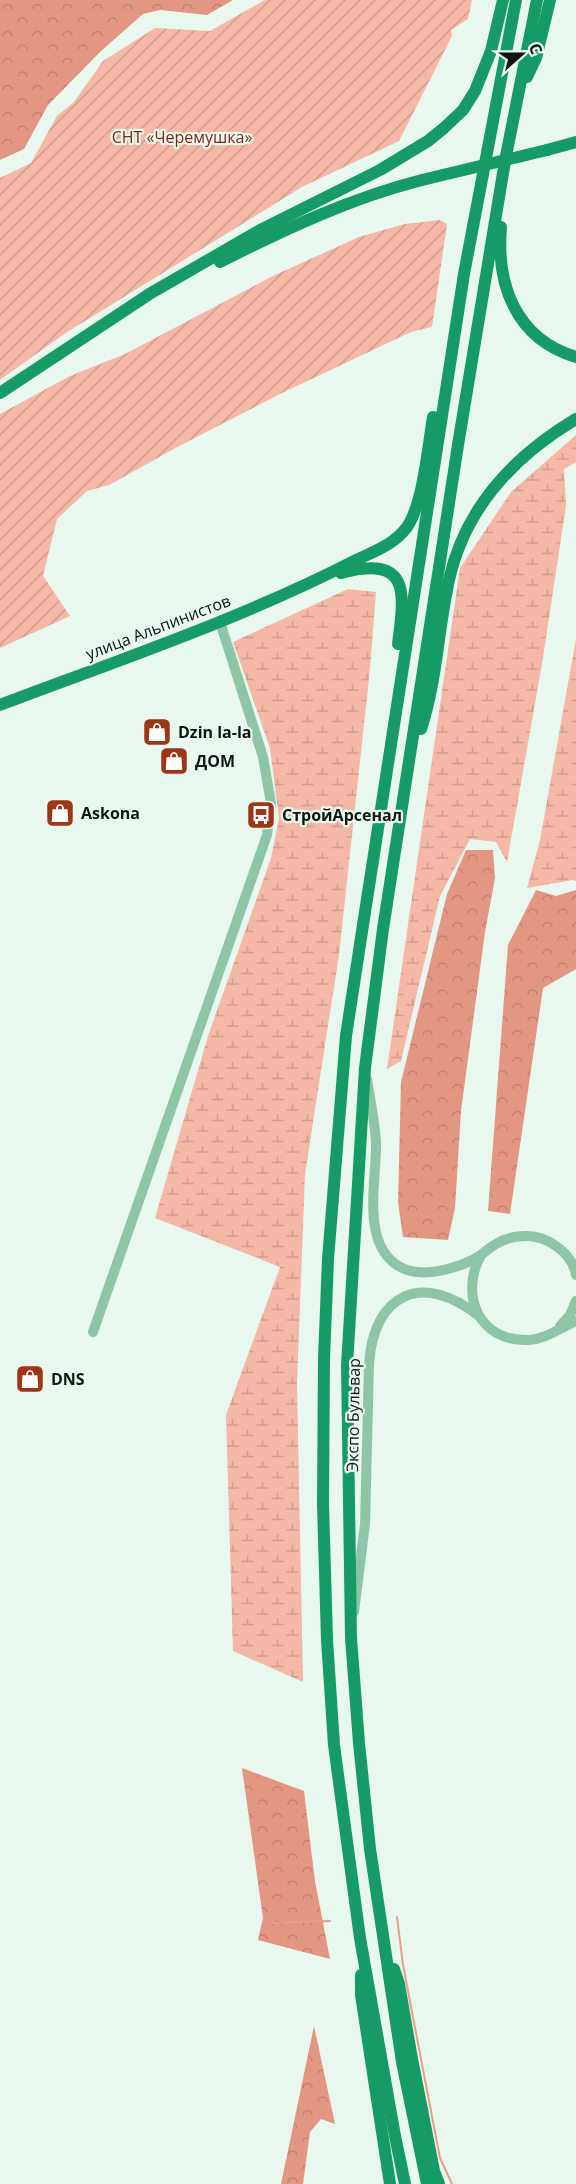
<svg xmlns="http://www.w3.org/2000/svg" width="576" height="2184" font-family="'Open Sans',sans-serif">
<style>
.forest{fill:url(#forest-crowns)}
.wetland{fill:url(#wetland-marsh)}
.garden{fill:url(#garden-furrows)}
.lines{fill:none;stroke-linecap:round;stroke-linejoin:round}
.stream{stroke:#ea9d88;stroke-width:2}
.minor{stroke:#8fc5a7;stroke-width:10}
.major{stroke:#169b67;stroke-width:12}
.major-bridge{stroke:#169b67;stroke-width:12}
.labels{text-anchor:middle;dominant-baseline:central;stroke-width:4.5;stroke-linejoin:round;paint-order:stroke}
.park-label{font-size:16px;fill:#80280e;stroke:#e8f8ef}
.street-label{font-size:16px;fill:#0f1512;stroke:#e8f8ef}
.poi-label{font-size:16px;font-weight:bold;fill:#0f1512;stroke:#e8f8ef;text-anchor:start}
</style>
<defs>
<pattern id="forest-crowns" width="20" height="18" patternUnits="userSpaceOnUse" patternTransform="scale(1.5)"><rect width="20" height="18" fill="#e39782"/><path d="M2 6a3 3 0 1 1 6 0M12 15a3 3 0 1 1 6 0" fill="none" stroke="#c2816f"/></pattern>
<pattern id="wetland-marsh" width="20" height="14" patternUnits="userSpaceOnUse" patternTransform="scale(1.5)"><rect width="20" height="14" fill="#f5b7a6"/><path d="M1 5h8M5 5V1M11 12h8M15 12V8" fill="none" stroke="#d19c8e"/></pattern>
<pattern id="garden-furrows" width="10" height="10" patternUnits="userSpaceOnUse" patternTransform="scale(1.5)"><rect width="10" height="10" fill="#f5b7a6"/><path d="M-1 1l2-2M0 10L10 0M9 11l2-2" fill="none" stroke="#d19c8e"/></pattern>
</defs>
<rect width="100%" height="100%" fill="#e8f8ef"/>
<g class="forest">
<polygon points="0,0 233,0 207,15 160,10 143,14 100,52 48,105 24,149 0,160"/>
<polygon points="466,850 493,850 495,878 485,932 461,1111 455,1208 448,1240 403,1237 398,1202 401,1082 447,894"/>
<polygon points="536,890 556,896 576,890 576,969 543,988 510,1214 488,1211 508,945"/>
<polygon points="242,1768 304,1791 315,1881 330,1959 258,1940 263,1918"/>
<polygon points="314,2026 335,2124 321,2119 310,2132 303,2184 281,2184"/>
</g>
<g class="wetland">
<polygon points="576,435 576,462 564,469 566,506 542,664 507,862 496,842 470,839 440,896 401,1061 387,1069 460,568 511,492"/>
<polygon points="348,589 376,592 370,669 339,955 305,1174 297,1384 303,1682 233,1651 226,1415 280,1267 155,1218 208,1036 271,858 279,818 270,748 233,642"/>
<polygon points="576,639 576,881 573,880 527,888 540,840"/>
</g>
<g class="garden">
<polygon points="265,0 472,0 468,19 451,30 452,36 399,141 302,187 64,334 0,380 0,178 31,163 57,116 74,102 103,61 155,28 210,31"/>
<polygon points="440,220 447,224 432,327 411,332 284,392 181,445 109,485 87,491 57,519 43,576 70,616 0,648 0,414 70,376 125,354 275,275 359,237 405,224"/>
</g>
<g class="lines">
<g class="stream">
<polyline points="397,1917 403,1965 440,2158 452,2184"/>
<polyline points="271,1923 330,1921"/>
</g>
<g class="minor">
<path d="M367,1079C370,1101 375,1120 376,1142C377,1182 358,1252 407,1270C428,1277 463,1267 481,1255C486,1251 490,1247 496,1244C514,1233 539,1233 556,1246C566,1253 574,1263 576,1275"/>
<path d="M481,1255C459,1295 479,1342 528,1340C546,1339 560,1328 576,1321"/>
<polyline points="560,1326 570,1315 576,1301"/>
<polyline points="93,1332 267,835 271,803 263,757 220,622"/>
<path d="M354,1612L365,1524L369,1365C373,1293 423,1271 479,1316"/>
</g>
<g class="major">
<polyline points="527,77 536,58 550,0"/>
<polyline points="547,150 576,142"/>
<path d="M501,227C496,285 516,339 576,357"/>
<path d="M220,262C285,229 351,198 422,180"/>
<polyline points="0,393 151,293 262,229 380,170 428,141 444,128 463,110 475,91 491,51 503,0"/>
<path d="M341,573C410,555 405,591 398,644"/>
<path d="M0,705C119,660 241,619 354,561C373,552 394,545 407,527C423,504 428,447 433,417"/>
<path d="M421,729C437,681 438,629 449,580C465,508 514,456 576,419"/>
<polyline points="394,1969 399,1984 412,2059 434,2171 439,2184"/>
<polyline points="361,1975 361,1995 390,2184"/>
<polyline points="405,2184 395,2136 360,1938 334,1745 327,1640 323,1504 324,1359 328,1259 346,1036 363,925 464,274 516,0"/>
<polyline points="427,2184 402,2062 370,1849 359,1743 351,1638 347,1365 365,1068 383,929 458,445 505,161 537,0"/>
</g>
<polyline class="major-bridge" points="422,180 547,150"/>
</g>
<defs>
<g id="shop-square" transform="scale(1.5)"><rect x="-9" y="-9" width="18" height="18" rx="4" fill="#9d3517" stroke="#e8f8ef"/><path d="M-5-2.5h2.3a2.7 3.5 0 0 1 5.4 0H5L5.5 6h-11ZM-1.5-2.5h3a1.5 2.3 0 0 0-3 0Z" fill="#fff"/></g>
<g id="bus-square" transform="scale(1.5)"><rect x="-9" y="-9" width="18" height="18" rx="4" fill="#9d3517" stroke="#e8f8ef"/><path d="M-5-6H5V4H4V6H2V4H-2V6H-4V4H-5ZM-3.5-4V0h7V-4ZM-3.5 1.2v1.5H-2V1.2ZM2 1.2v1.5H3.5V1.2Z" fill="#fff"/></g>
</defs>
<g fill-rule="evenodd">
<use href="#shop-square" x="157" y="732"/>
<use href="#shop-square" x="174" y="761"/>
<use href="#shop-square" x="60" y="813"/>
<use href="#bus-square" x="261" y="815"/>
<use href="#shop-square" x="30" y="1379"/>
</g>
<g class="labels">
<g class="park-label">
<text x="182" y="137">СНТ «Черемушка»</text>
</g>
<g class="street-label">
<text transform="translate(158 627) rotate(-21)">улица Альпинистов</text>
<text transform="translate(353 1415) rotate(-89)">Экспо Бульвар</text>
</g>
<g class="poi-label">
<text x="178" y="732">Dzin la-la</text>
<text x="195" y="761">ДОМ</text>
<text x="81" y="813">Askona</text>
<text x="282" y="815">СтройАрсенал</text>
<text x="51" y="1379">DNS</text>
</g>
</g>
<g transform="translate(522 54) rotate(69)" stroke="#e8f8ef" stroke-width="4.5" paint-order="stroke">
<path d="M0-4.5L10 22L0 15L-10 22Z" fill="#0f1512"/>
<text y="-9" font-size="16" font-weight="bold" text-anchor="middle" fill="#0f1512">С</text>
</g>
</svg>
